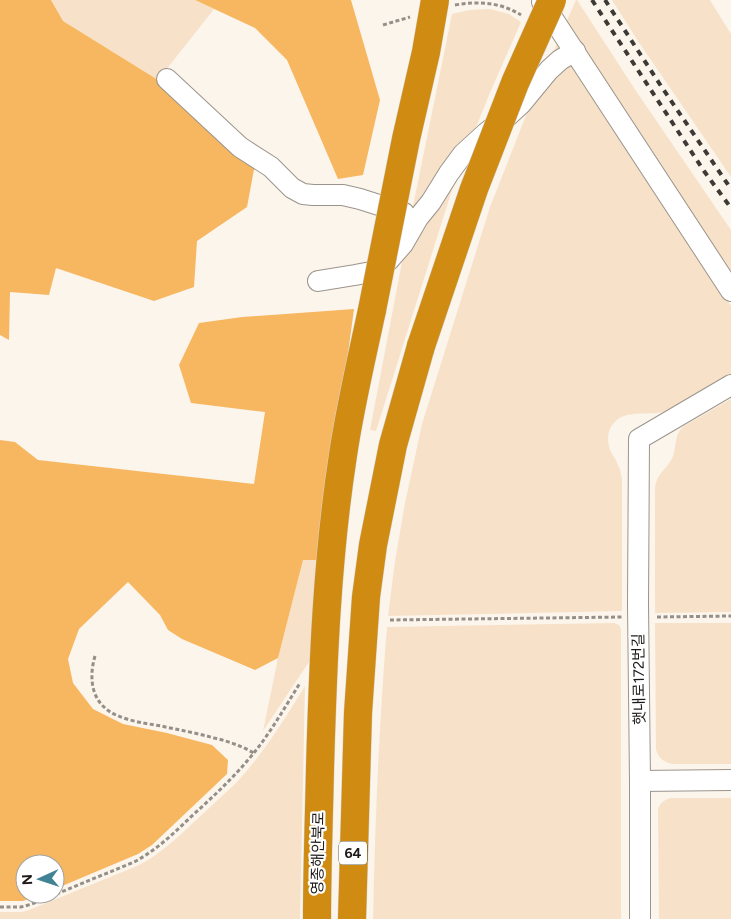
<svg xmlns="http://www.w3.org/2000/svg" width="731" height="919" font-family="Figtree,'Noto Sans KR',sans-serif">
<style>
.green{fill:#f7e2c9}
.forest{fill:#f7b761}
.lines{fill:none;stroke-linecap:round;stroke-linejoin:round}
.minor-casing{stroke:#9b948c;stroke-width:22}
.highway-casing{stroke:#d6d6d5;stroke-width:29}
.path{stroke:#948f89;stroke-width:3;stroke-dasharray:4 2.5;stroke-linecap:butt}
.minor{stroke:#fff;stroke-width:20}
.highway{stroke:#d08b13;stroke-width:28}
.rail{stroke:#3d3935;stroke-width:4;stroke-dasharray:6 6;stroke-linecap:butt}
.highway-bridge-casing{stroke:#d6d6d5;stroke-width:29;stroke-linecap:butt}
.highway-bridge{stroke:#d08b13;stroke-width:28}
.labels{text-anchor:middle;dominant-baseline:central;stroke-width:4.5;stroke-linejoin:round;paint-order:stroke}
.shield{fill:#fff;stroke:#605e5c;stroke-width:1}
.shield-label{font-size:14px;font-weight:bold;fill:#1c1916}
.street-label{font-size:15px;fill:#1c1916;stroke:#fff}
</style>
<rect width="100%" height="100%" fill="#fcf5ec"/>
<g class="green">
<polygon points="51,0 195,0 214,9 158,80 63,21"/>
<polygon points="576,0 577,0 636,91 731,230 731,275 565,25"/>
<polygon points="612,0 710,0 731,34 731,177 638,41"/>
<polygon points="490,9 509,14 521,22 489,95 471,140 412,211 452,14 469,10"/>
<path d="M559,39L731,306V374L669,410C651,418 626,407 613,424C608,430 607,438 609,446C610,453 615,457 617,463C620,468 621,473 622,479V611L388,616L395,561L405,503L422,424L490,207L525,118Z"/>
<polygon points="462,164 452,190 376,431 370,430 405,246"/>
<path d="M731,399V612L655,613V488C657,472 668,469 673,456C677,445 674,434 684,426Z"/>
<polygon points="303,559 320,560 311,659 263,731 278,658"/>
<path d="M614,623L619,625L621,629V919H373C375,821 379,724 387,627Z"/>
<path d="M655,623H731V764H672C664,762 659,759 656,750Z"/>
<path d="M305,686L300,919H0V912H22L29,910L137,866C159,855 176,839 194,822C208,809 222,796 236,783C263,754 284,720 305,686Z"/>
<path d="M671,798H731V919H659L658,809C661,802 664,800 671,798Z"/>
</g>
<g class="forest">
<polygon points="0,0 51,0 63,21 158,80 255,164 247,207 197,241 194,287 154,301 56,268 49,295 10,292 9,340 0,335"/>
<polygon points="195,0 351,0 380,100 363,175 338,179 287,60 255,28"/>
<polygon points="354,309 320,560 303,560 278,658 255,670 182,639 168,630 160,615 128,582 79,629 68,659 73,683 93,709 123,724 167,733 212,745 228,760 227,774 152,845 138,854 55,889 55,864 25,864 25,894 42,894 23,901 0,901 0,440 15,442 38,460 254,484 265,412 191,403 179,365 199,323 242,317"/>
</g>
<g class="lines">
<g class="minor-casing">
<g id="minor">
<polyline points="542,2 731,291"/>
<polyline points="167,79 240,147 271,167 292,188 303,194 313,195 343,195 360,199 404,213"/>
<polyline points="318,281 355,275 371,272 389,260 403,244 418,218 431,202 449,173 463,154 486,133 508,116 521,104 549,70 560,60 575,51"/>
<polyline points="640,781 731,780"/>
<polyline points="640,919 640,781 638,604 639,439 731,385"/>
</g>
</g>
<g class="highway-casing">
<g id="highway">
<path d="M317,919C317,869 319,818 320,768C323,663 327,558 343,455C350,407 362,357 372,310"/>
<polyline points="352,919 358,713 366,597 373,545 393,445 421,346"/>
</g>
</g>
<g class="path">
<path d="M455,5C479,1 500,2 521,15"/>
<polyline points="383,25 410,17"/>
<polyline points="657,617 731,616"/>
<polyline points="390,620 622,617"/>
<path d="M95,656C90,673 90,693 103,706C116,720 144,723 161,726C179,730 197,733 214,738C228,741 241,746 254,753"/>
<path d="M0,907H21L32,904L134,862C157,850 175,832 194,814C215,795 235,776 253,754C271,732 285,707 300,683"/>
</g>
<use href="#minor" class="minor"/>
<use href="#highway" class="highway"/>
<g class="rail">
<polyline points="592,0 704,171 731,208"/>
<polyline points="605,0 661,86 731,189"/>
</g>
<g class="highway-bridge-casing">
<g id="highway-bridge">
<polyline points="372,310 406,139 426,52 435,0"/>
<polyline points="421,346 474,189 515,83 552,0"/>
</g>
</g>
<use href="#highway-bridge" class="highway-bridge"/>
</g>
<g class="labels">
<rect class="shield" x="339" y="841.5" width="28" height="23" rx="4"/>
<g class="shield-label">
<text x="353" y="853">64</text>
</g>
<g class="street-label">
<text transform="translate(639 679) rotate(-91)">햇내로172번길</text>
<text transform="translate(318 853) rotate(-89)">영종해안북로</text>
</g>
</g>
<g transform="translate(40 879) rotate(267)"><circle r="24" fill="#ffffff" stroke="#a4a3a2"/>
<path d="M0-4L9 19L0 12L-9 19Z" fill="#428295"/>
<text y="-8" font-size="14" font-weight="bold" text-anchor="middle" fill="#1c1916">N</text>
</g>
</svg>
